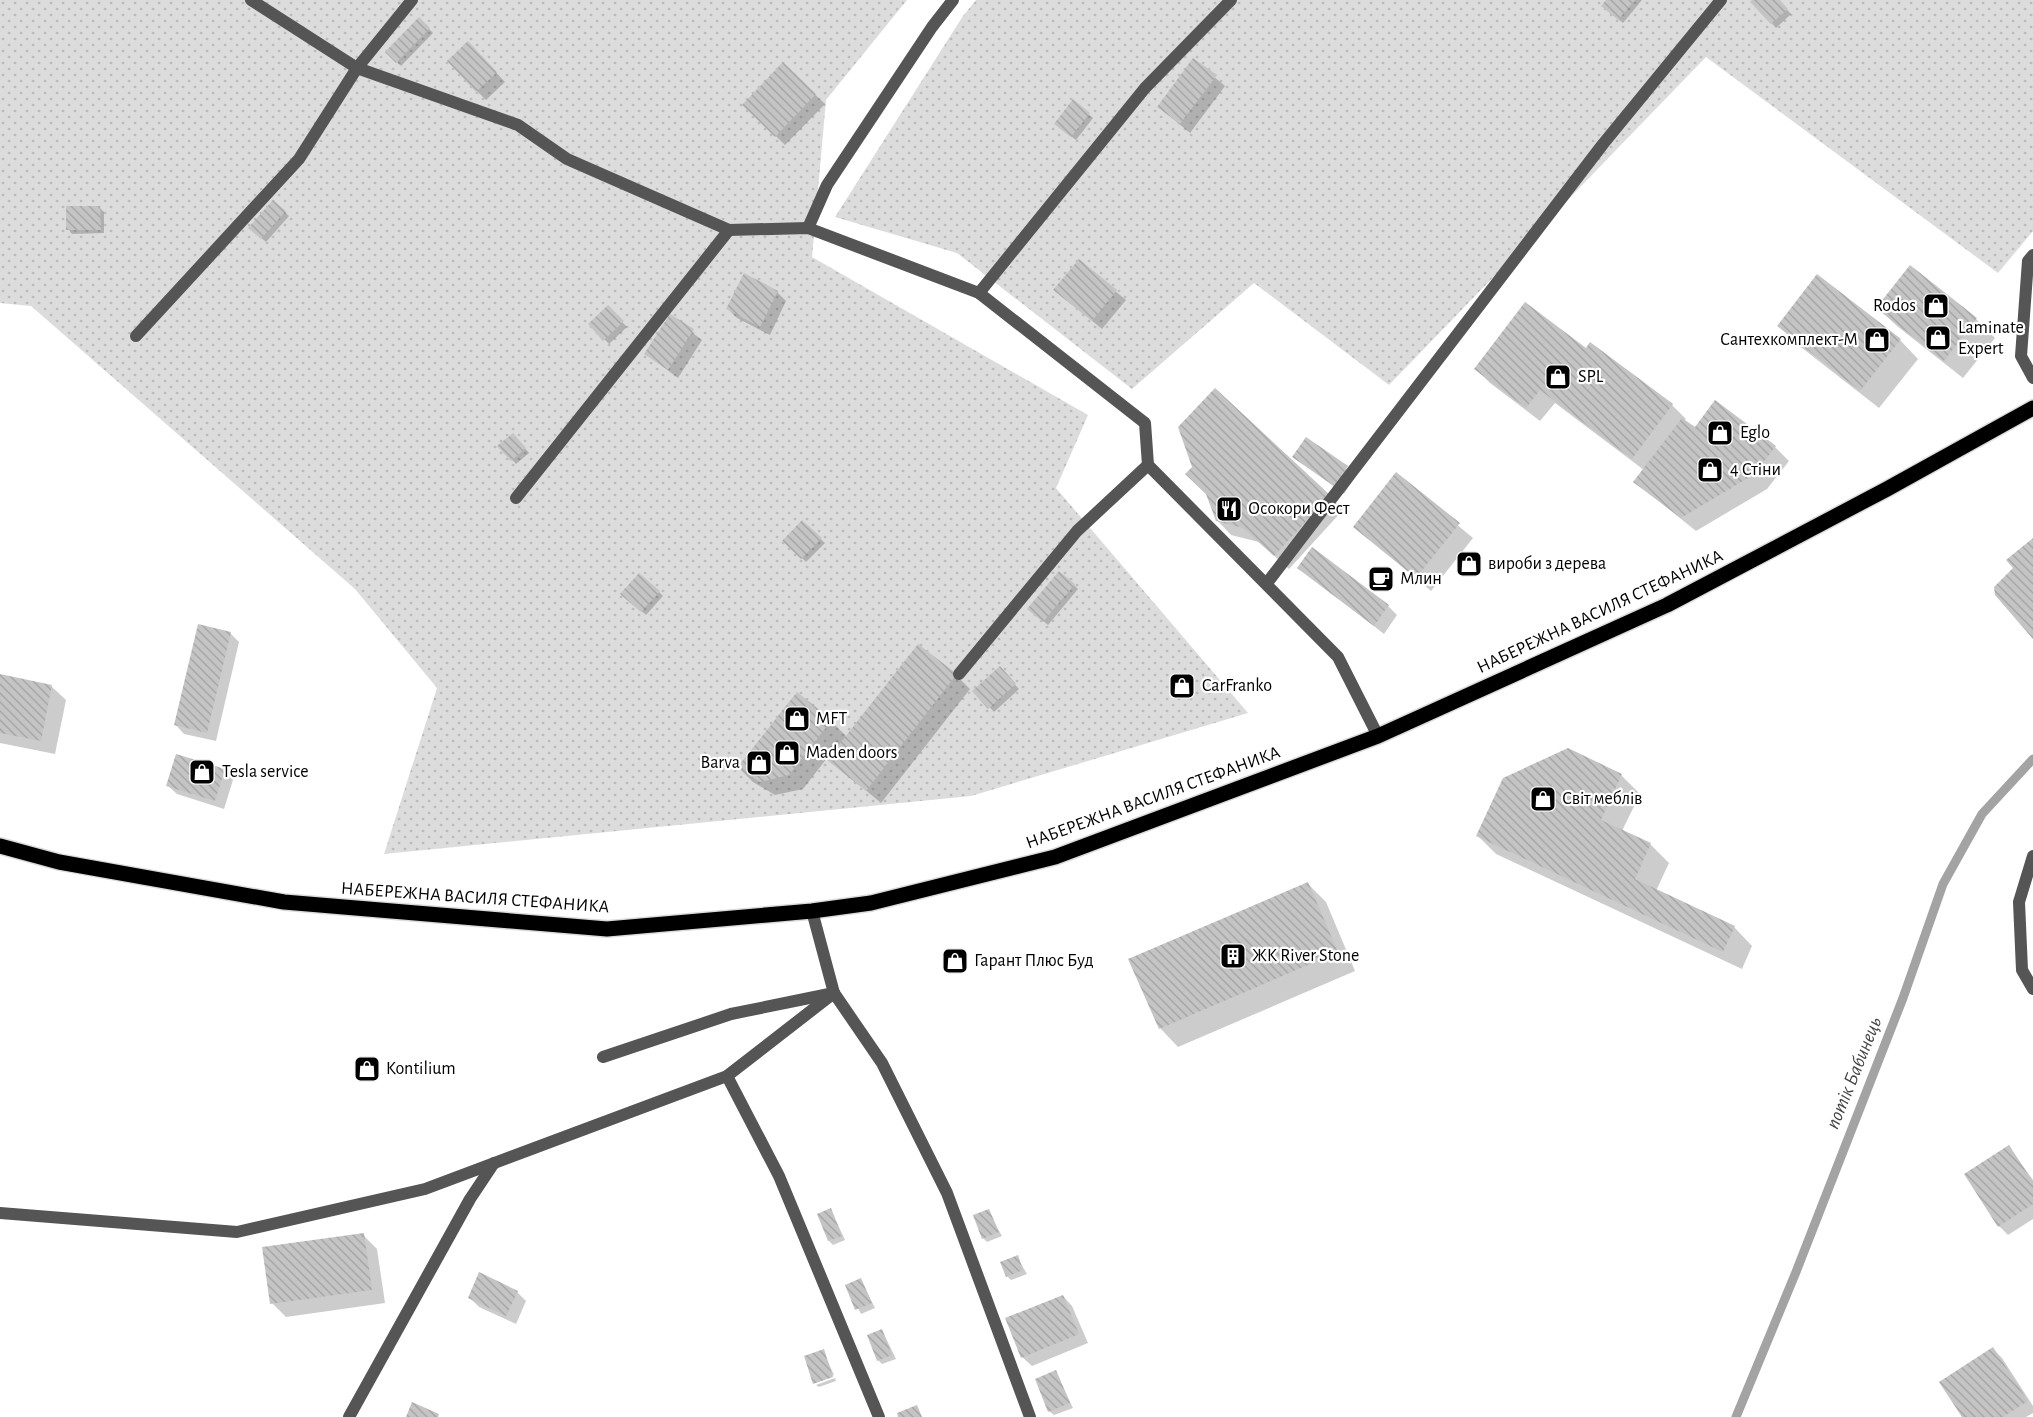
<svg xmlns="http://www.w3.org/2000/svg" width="2033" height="1417" font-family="'Alegreya Sans',sans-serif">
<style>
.garden{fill:url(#garden-dots)}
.shadow{fill:#0003}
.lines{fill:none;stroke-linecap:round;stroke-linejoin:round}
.stream{stroke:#a3a3a3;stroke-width:9}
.building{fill:url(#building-back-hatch)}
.primary-casing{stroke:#dbdbdb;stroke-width:18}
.service{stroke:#555;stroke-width:12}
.minor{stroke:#555;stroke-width:12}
.primary{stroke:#000;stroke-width:15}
.labels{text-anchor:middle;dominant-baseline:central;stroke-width:4.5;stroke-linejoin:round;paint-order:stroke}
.poi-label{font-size:18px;fill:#000;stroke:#fff;text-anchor:start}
.street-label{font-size:18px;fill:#000;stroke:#fff}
.water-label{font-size:20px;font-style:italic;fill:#444;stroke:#fff}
</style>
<defs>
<pattern id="garden-dots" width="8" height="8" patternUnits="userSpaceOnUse" patternTransform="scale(1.5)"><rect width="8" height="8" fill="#dcdcdc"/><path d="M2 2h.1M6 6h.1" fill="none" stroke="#bbb" stroke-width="1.8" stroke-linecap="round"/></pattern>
<pattern id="building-back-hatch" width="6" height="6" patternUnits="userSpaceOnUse" patternTransform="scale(1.5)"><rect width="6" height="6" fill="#c4c4c4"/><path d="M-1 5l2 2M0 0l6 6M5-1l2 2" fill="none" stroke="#a7a7a7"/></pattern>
</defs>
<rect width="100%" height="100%" fill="#fff"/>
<g class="garden">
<polygon points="0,0 907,0 826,100 812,257 1088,415 1056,488 1248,713 971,796 384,854 437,688 355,589 31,306 0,303"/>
<polygon points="976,0 2033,0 2033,231 1998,273 1706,57 1389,385 1254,283 1132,389 957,253 835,217 963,16"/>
</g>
<g class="shadow">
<polygon points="1608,0 1642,0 1623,23 1607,10"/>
<polygon points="1754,0 1778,0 1791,14 1776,28 1752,2"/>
<polygon points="419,19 433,33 401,66 387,52"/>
<polygon points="477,52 505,82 486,100 477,91"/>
<polygon points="1194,60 1225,86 1190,133 1159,107"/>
<polygon points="783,64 825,104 785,145 744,105"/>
<polygon points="1073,101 1093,118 1076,140 1060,128"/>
<polygon points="273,202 289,216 266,242 254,232"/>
<polygon points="100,208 104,212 104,233 72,234 68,229"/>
<polygon points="1079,261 1126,300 1102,329 1055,290"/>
<polygon points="1910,267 1976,319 1995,338 1963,378 1897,326 1878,308"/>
<polygon points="777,292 786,301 770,335 737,318 728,309"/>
<polygon points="608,307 627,327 609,344 590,324"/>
<polygon points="670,316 702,340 678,378 646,354"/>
<polygon points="1779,326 1900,340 1918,359 1879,408 1797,344"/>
<polygon points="1586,350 1672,405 1686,419 1684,421 1695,429 1775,447 1789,461 1767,489 1696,531 1635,482 1644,470 1555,403 1540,421 1490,383 1476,369"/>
<polygon points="517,439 529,453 516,464 500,446"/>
<polygon points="1306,439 1356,476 1344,494 1294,457"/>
<polygon points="1397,475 1473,538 1431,591 1355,527"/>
<polygon points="1329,496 1343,510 1289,569 1259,542 1231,535 1217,520"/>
<polygon points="802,522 825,543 806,562 785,541"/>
<polygon points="1299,568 1388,606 1397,615 1384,634"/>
<polygon points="1074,585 1078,589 1048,625 1034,613"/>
<polygon points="659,592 663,596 646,615 622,594"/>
<polygon points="230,633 239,642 216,741 184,734 175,724"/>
<polygon points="1000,668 1019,689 994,712 975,691"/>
<polygon points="956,675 970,689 881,803 827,758 803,789 775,795 753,782 739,768 831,721 847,737"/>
<polygon points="0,676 51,686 66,700 55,754 0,743"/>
<polygon points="224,771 233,780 224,809 177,794 167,785"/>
<polygon points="1621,775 1640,794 1622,831 1650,844 1669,863 1656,891 1734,927 1752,946 1742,969 1496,854 1478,836"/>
<polygon points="1307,883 1326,902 1355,971 1178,1047 1160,1028"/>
<polygon points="2009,1147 2033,1180 2033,1219 2008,1235 1999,1226"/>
<polygon points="831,1210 845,1240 833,1245 829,1241"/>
<polygon points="988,1211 1002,1236 987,1242 983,1238"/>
<polygon points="363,1235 377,1249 385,1303 286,1317 272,1303"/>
<polygon points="1017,1257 1027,1274 1011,1280 1007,1276"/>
<polygon points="861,1280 875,1308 861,1314 847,1286"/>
<polygon points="517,1292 526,1301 516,1324 479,1307 469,1297"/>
<polygon points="1063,1296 1072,1306 1088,1343 1032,1366 1022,1357"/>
<polygon points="882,1330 896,1359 882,1364 878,1360"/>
<polygon points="1993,1349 2002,1358 2033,1406 2033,1413 2026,1417 1963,1417"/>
<polygon points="823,1351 834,1375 815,1383 806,1357"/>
<polygon points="1056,1372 1073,1408 1054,1415 1049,1411"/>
<polygon points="835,1378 836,1381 819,1387 816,1385"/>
</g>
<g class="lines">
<polyline class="stream" points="1736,1417 1796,1272 1903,998 1943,884 1982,814 2033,759"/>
</g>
<g class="building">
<polygon points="1606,0 1635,0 1618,20 1601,6"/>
<polygon points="1752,0 1780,0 1788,9 1771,24 1750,2"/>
<polygon points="419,17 430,28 396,63 385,52"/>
<polygon points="468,41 497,72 476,92 447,61"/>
<polygon points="1193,58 1217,75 1180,124 1157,107"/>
<polygon points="783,62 816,94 775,137 742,105"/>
<polygon points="1073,99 1090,113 1071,137 1054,124"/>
<polygon points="273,200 286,211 261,239 248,228"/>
<polygon points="66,206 100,206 101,230 66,230"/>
<polygon points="1079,259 1117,290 1092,321 1053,290"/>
<polygon points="1910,265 1977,318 1944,361 1876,308"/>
<polygon points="744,273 778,291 760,327 726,309"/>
<polygon points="1817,274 1901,339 1860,391 1777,326"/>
<polygon points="1525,302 1586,348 1590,342 1673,404 1632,459 1540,390 1526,408 1474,369"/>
<polygon points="608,305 624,321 603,341 588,324"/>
<polygon points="670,314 694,329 668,370 644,354"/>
<polygon points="1215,388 1330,495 1274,556 1243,528 1216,521 1206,494 1185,474 1192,467 1178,427"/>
<polygon points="1715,400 1776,446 1753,475 1681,518 1633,482 1682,418 1695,427"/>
<polygon points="513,433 526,448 511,461 497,446"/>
<polygon points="1306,437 1348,466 1334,486 1292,457"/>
<polygon points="1396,472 1460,523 1416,578 1353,527"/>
<polygon points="802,520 822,538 801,559 782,541"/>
<polygon points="2033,538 2033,639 1995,595 1994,587 2013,568 2006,560"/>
<polygon points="1312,547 1389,605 1374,626 1297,568"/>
<polygon points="1059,571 1075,584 1043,622 1027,609"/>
<polygon points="639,573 660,591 641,612 620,594"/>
<polygon points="198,624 231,632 207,733 174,725"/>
<polygon points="918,644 957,674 866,791 827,760"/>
<polygon points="1000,666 1016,684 988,709 972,691"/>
<polygon points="0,674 52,685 41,741 0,733"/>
<polygon points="797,692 832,720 789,775 760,782 737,768"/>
<polygon points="1568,748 1622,774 1601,820 1651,843 1635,879 1735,926 1723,952 1476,836 1503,778"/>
<polygon points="176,754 225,769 215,801 166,786"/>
<polygon points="1308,882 1338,952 1159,1029 1128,959"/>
<polygon points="2009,1145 2033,1182 2033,1204 1998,1227 1964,1174"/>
<polygon points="831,1208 842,1236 828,1241 817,1214"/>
<polygon points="989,1209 999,1232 982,1239 973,1215"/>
<polygon points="364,1233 372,1290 270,1304 262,1247"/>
<polygon points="1018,1255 1023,1270 1006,1277 1000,1262"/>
<polygon points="479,1272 518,1291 506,1316 468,1298"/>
<polygon points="861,1278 872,1303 855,1310 845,1285"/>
<polygon points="1063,1295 1079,1334 1021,1358 1005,1318"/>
<polygon points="882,1329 892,1355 877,1361 867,1335"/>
<polygon points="1993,1347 2028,1401 2003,1417 1962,1417 1939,1382"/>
<polygon points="824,1349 833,1377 813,1384 804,1356"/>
<polygon points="1056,1370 1070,1403 1048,1412 1035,1379"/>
<polygon points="412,1402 439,1414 438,1417 406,1417"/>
<polygon points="917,1405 922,1417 898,1417 897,1413"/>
</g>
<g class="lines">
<g class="primary-casing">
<polyline id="primary" points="0,846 59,862 284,902 607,929 812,911 871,903 1055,857 1378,736 1667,605 1887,489 2033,408"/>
</g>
<g class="service">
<polyline points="251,0 357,68 518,125 567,159 729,230 808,228 979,293 1145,423 1148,465 1338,657 1378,736"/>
<polyline points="808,228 827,185 932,27 953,0"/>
<polyline points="2033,255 2028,261 2021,356 2033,378"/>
<polyline points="979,293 1145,88 1231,0"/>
<polyline points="136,336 299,159 357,68 412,0"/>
<polyline points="516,498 729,230"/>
<polyline points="1267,583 1603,144 1721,0"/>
<polyline points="959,674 1077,531 1148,465"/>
<polyline points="603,1057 731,1014 834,993"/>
</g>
<g class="minor">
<polyline points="2033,856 2019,902 2022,970 2033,989"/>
<polyline points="834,993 882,1063 947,1193 1030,1417"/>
<polyline points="727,1076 779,1176 879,1417"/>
<polyline points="0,1213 237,1232 425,1189 727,1076 834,993 812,911"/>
<polyline points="349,1417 470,1199 494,1163"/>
</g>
<use href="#primary" class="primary"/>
</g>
<defs>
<g id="shop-square" transform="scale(1.35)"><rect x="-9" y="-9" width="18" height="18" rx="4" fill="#000" stroke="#fff"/><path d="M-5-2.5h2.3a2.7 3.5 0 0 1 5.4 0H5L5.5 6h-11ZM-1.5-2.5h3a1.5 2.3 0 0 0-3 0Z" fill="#fff"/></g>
<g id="restaurant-square" transform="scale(1.35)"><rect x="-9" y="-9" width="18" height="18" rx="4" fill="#000" stroke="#fff"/><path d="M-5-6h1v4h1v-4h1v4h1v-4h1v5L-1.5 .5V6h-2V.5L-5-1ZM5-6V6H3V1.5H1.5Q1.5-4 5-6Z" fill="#fff"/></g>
<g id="cafe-square" transform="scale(1.35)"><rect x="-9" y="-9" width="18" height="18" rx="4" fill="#000" stroke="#fff"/><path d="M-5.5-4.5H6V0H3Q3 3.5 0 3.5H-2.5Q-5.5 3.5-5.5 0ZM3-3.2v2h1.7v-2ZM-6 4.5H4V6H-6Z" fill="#fff"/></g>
<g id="building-square" transform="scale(1.35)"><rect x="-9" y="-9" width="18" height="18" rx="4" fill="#000" stroke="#fff"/><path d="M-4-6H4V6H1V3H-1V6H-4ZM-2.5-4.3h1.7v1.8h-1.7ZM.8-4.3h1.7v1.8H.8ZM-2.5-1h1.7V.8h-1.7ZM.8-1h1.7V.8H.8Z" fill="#fff"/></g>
</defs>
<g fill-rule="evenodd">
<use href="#shop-square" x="1936" y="306"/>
<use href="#shop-square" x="1938" y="338"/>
<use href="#shop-square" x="1877" y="340"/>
<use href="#shop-square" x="1558" y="377"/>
<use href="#shop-square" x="1720" y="433"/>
<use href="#shop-square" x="1710" y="470"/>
<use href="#restaurant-square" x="1229" y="509"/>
<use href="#shop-square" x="1469" y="564"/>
<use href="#cafe-square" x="1381" y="579"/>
<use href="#shop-square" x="1182" y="686"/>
<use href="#shop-square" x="797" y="719"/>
<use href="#shop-square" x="787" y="753"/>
<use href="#shop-square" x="759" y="763"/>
<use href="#shop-square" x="202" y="772"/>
<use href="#shop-square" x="1543" y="799"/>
<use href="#building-square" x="1233" y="956"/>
<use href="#shop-square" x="955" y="961"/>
<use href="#shop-square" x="367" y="1069"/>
</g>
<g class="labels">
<g class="poi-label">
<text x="1916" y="306" text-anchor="end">Rodos</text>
<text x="1958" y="328">Laminate<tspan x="1958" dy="21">Expert</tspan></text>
<text x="1858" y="340" text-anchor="end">Сантехкомплект-М</text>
<text x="1578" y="377">SPL</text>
<text x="1740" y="433">Eglo</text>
<text x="1730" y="470">4 Стіни</text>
<text x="1248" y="509">Осокори Фест</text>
<text x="1488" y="564">вироби з дерева</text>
<text x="1400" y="579">Млин</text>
<text x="1202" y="686">CarFranko</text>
<text x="816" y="719">MFT</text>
<text x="806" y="753">Maden doors</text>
<text x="740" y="763" text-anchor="end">Barva</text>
<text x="222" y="772">Tesla service</text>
<text x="1562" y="799">Світ меблів</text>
<text x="1252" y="956">ЖК River Stone</text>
<text x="974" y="961">Гарант Плюс Буд</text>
<text x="386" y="1069">Kontilium</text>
</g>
<g class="street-label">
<text transform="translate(1600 612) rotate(-25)">НАБЕРЕЖНА ВАСИЛЯ СТЕФАНИКА</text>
<text transform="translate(1153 798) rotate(-20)">НАБЕРЕЖНА ВАСИЛЯ СТЕФАНИКА</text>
<text transform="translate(475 898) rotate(4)">НАБЕРЕЖНА ВАСИЛЯ СТЕФАНИКА</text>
</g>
<g class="water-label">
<text transform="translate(1854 1073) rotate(-68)">потік Бабинець</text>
</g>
</g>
</svg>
